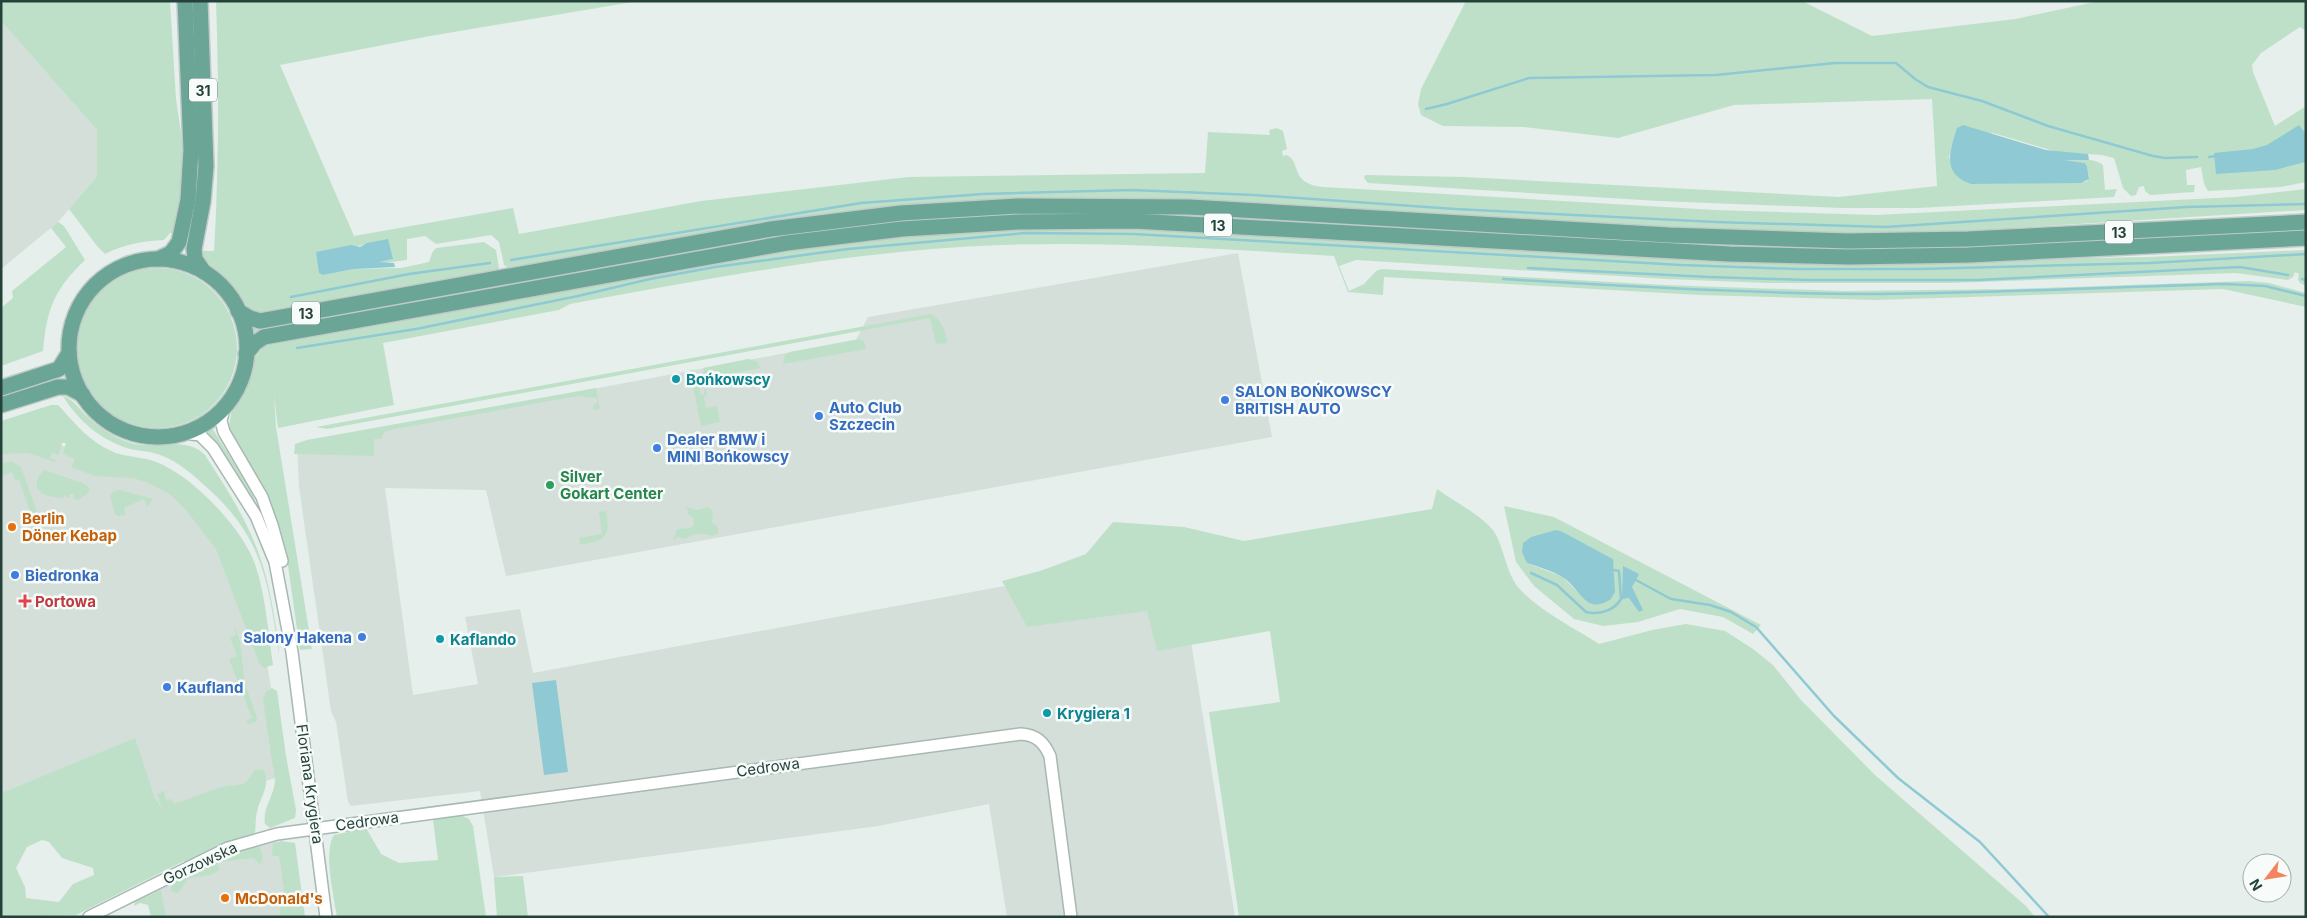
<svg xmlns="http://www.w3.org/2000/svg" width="2307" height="918" font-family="Inter,sans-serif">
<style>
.built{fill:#d4dfda}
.green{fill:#bfe0c8;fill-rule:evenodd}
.water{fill:#8ec9d4}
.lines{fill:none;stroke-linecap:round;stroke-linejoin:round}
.stream{stroke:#8ec9d4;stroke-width:2.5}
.minor-casing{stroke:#a8b8b2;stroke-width:14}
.major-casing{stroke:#c2cac8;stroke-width:18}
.minor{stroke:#fff;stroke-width:11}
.major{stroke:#6aa596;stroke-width:15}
.culture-dot{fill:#0f9aa8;stroke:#f7fbf9;stroke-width:2}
.shop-dot{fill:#3f7fe0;stroke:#f7fbf9;stroke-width:2}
.leisure-dot{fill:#2e9e5b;stroke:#f7fbf9;stroke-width:2}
.food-dot{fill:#e8710a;stroke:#f7fbf9;stroke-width:2}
.health-dot{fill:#e0444e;stroke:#f7fbf9;stroke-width:2}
.labels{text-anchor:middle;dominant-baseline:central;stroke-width:5;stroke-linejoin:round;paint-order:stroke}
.shield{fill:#f7fbf9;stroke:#637a73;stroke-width:1}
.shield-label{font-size:14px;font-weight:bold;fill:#24423a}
.culture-label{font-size:15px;font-weight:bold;fill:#0d838f;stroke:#f7fbf9;text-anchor:start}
.shop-label{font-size:15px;font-weight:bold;fill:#366cbe;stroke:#f7fbf9;text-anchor:start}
.leisure-label{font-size:15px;font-weight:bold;fill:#27864d;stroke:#f7fbf9;text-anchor:start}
.food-label{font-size:15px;font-weight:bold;fill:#c56008;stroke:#f7fbf9;text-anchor:start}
.health-label{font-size:15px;font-weight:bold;fill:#be3a42;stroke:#f7fbf9;text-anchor:start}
.street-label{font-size:15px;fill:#24423a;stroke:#f7fbf9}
</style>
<rect width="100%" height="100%" fill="#e6efeb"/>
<g class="built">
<polygon points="1,21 97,130 97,176 58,222 1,269"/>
<polygon points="1238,253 1272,437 506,576 486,490 385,488 413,695 478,684 465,617 520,609 533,673 1177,554 1235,917 1007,917 989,804 878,826 494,877 480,791 351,806 348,802 336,722 331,711 299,487 297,444 856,340 868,317"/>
<polygon points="26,442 63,446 130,468 171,492 202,521 262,635 286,775 162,810 155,798 134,739 1,793 1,443"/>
<polygon points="277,842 298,917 157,917 154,892 216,861 216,859 254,846"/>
</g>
<g class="green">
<path d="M1,1H170L176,99L186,167L185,185L175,233H170L164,240C143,241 125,244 105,254L97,246L69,209L97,176V130L1,21Z"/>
<path d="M216,1H639L430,36L280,65L354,236L513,208L519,234L701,201L908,177L1205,173L1208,132L1270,135L1269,130L1277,128L1283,131L1287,149L1282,151L1283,156L1286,155C1302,160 1288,184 1324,187L1716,210L1876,215L2236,197L2306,189V210L1931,233L1817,234L1736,232L1175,200L1015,199L877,209L774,222L511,269L504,265L499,242L491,235L436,244L425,236L407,239V260L383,263L378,261L388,260L365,244L356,247L323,275L354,269L401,268L429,262L432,253L436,248L484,242L496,250L499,268L495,272L264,313L256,312L247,306L233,286L205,260L201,251H214C219,168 219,85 216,1Z"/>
<path d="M1466,1H1802L1872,36L2016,19L2099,1H2306V31L2300,27L2261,53L2252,65L2253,72L2275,126L2306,106V182L2281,187L2208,191L2204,184L2201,167L2186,170L2187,185H2195L2194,192L2150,195L2145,191L2144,186L2139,187L2136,195L2131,196L2123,188L2114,158L2102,155L2057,152L1993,133L1952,144L1949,158L1971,184L2085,182L2089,179L2087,166L2085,163L2061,160C2074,159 2092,157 2103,165L2105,190L2117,189L2114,197L1919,208H1842L1659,201L1368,183L1364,178L1365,175L1464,177L1839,197L1937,186L1932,99L1734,105L1618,138L1523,127L1443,126L1421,115L1418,104L1421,89Z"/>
<polygon points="1122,211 1659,240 2306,227 2306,233 2038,247 1818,251 969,219 254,336 251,325 826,227 968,214"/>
<path d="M58,222L64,226L85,260C54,290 47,308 43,351L1,366V308L13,298L12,291L66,247L51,228Z"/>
<path d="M1125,227L1624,256L2039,259L2148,257L2306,250V286L2300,283L2298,279L2299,274L2295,272L2293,277L2288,280L2236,273L1949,283H1768L1666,279L1356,260L1339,266L1349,291L1364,284L1376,271L1382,269L1665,285L1843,291L2010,289L2249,281L2269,283L2306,293V307L2223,289L1875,300L1699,295L1384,277L1383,295L1348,292L1334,256C1223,249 1113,241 1002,245C856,250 713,278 570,304L559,310L383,343L394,405L278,428L274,395L276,427L312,649L300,650L287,559L276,519L257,476L232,437L229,426L231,414L249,383L255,358L265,345L828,243L980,229Z"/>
<circle cx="157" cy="348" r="80"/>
<path d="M931,314C940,319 947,332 947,343L936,344L930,318L327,429L316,427Z"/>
<polygon points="859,339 864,341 866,349 783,364 785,355 790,352"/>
<polygon points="748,359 756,361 761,368 719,376 720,382 699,385 701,395 704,394 704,390 706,389 707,395 704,396 706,408 717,406 720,422 701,426 693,386 686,387 685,380 691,378 690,371 694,369 692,372 695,373 696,381 705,380 703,368"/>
<polygon points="596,388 600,409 593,410 594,405 598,401 597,398 578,396 389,430 384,433 381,439 374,439 374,456 294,454 295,444 307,440"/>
<path d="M63,396C75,400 79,410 89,418C102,430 118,440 135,444C160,449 186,436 205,455C242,512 264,548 274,616C276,628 279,641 279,654C268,581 263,536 204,485C191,473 177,461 160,455C150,451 140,451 130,449C102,441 78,421 63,396Z"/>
<path d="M51,405H58C76,424 90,443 116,453C129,457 143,457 156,462C193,476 242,528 255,564C266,596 268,632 273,665L264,668L259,663L216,549L185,509L171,495L146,482L133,478L95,476L71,467L75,459L63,454L66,443H62L59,455L52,453L50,458L57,460L55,462L28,453L1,454V421Z"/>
<polygon points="212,428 250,488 265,525 247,492 207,432"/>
<polygon points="13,462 21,467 36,509 35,531 33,520 19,480 15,480 12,472 1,476 1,463"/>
<path d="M45,470L85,484L89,488V492L79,500L73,499L74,495L70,494L69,498L64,495V498C58,497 48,497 43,494C33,488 36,475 45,470Z"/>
<path d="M1437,489C1453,501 1485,517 1495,533C1504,549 1506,571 1517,586C1537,610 1573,627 1599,644L1652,630L1686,624L1725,631L1753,649L1773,665L1801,700L1875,775L2026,906L2035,917H1239L1209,712L1280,702L1270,631L1157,651L1147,611L1027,627L1002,581L1040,571L1086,554L1113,522L1184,527L1244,541L1432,509Z"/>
<polygon points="120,490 153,499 147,507 144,499 124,508 125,515 118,516 115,514 110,496 114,491"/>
<path d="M683,506L696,510L709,507L713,512L712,522L718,528V533L713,536C703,534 694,531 686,539L678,537L673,540L677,529L691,528L694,524L693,517L688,514L687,508Z"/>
<path d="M1504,506L1554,517L1761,625L1753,634L1723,617L1680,609L1638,622L1603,626L1574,619L1534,586L1516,562ZM1556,530L1561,531L1611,558L1614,570V595L1584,599L1563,577L1527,563Z"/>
<path d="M606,511C611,538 605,540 580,545L579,538L602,534L599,512Z"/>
<polygon points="235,627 240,641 245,684 257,718 256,722 249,724 246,721 252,718 229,659 237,656 230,638 236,635 234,628"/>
<path d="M272,688L277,691L286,756L296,810L295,818L270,828L265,824C262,809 274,796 275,781L263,700L266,692Z"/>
<path d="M135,738L155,798L162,809L157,794L168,790L164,793L166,800L171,799L174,804L221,787L243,784L247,781L255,770L263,769C272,784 260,797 257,812C255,819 256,826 255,833L185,864L184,861L76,915L1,917V793ZM42,840L49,842L62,858L93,868L94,875L73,884L59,902L26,898L25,887L16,868L27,847Z"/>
<path d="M461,815L469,819L473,826L486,917H337C334,897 323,851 334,835L366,828L381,854L399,863L438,860L433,819Z"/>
<polygon points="281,841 295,843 305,917 281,917 279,904 286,903 279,856 272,856 273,843"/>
<polygon points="256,845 261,849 263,859 260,864 253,858 220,862 217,865 220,870 210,875 189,878 178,893 171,891 172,883 216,861 215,859"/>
<polygon points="523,876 528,917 497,917 494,877"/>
<polygon points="161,890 166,917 151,917 148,905 140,903 134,906 135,901"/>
</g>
<g class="water">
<path d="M1963,125L2046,150L2088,154L2089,160H2064L2085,163L2087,166L2089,179L2081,183L1971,184C1941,174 1950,150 1957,128Z"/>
<polygon points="2299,125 2306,134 2305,162 2275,170 2216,174 2214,153 2253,149 2267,145"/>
<polygon points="388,239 393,259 379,262 394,263 395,267 354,269 323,275 319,273 316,252 351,245 360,247 367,243"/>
<path d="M1556,530L1561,531L1613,559L1615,592L1611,599C1586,616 1581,590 1564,578C1553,571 1539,567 1527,563L1522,552L1523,543L1531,537Z"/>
<polygon points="1623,566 1639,574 1632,587 1643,610 1639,612 1629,598 1622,599"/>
<polygon points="556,680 568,772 544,775 532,683"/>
</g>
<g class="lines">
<g class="stream">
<polyline points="1426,109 1447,104 1529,78 1716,75 1835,63 1896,63 1915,79 1928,87 1982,101 2048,126 2153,156 2165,158 2197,157"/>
<polyline points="2209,157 2216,156"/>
<polyline points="511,260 861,203 983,194 1132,190 1254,195 1455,209 1716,222 1886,227 2187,207 2306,204"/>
<polyline points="1528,268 1709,277 1808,280 1977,280 2240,267 2288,275"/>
<path d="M1503,279C1629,286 1754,294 1881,294C1995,293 2110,287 2225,284L2265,286L2306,296"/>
<polyline points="2302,279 2306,280"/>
<polyline points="291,297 409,274 490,263"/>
<polyline points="297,348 416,329 578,296 650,279 715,267 848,249 1025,233 1134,234 1681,265 1797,269 1921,269 2150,263 2306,254"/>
<polyline points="1614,570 1619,571 1621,599 1624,595"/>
<path d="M1531,573L1557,585L1586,612C1599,615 1614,611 1621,599"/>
<polyline points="1634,579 1671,599 1710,605 1731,612 1756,627 1834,716 1898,778 1980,842 2049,917"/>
</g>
<g class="minor-casing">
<g id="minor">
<polyline points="224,408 221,421 224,432 262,497 272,525 282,561"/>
<polyline points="184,433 200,435 213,448 256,516 275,562 292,652 326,917"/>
<path d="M89,917L228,848L277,834L1021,734C1036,735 1044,742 1050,756L1071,917"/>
</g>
</g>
<g class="major-casing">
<g id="major">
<polyline points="200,1 206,166 203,201 194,249 195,259 204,272"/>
<polyline points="158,259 171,253 179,242 188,200 191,150 185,1"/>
<circle cx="158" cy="348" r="89"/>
<polyline points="238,311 250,318 260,321 771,229 901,213 1018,206 1189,207 1669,235 1849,241 1968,239 2306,222"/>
<polyline points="246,354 255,343 264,337 787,243 902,229 1018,222 1134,221 1729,254 1849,257 1969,255 2306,238"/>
<polyline points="1,388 59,369 69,353"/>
<polyline points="1,405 58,387 68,387 83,395"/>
</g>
</g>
<use href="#minor" class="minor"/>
<use href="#major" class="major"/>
</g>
<g class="culture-dot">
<circle cx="676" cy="379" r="5"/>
<circle cx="440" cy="639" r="5"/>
<circle cx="1047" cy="713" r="5"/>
</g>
<g class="shop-dot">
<circle cx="1225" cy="400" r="5"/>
<circle cx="819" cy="416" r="5"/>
<circle cx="657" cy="448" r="5"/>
<circle cx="15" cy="575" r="5"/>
<circle cx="362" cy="637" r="5"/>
<circle cx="167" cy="687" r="5"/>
</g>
<circle class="leisure-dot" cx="550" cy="485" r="5"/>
<g class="food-dot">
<circle cx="12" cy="527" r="5"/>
<circle cx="225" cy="898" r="5"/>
</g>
<path class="health-dot" d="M22.5 593.5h5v5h5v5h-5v5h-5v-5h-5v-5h5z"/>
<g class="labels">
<g class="shield">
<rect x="189" y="78.5" width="28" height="23" rx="4"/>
<rect x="1204" y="213.5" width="28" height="23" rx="4"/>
<rect x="2105" y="220.5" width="28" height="23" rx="4"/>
<rect x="292" y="301.5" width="28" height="23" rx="4"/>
</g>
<g class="shield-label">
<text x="203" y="90">31</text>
<text x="1218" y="225">13</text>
<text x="2119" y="232">13</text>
<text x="306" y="313">13</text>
</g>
<g class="culture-label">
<text x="686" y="379">Bońkowscy</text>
<text x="450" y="639">Kaflando</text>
<text x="1057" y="713">Krygiera 1</text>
</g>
<g class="shop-label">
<text x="1235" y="391">SALON BOŃKOWSCY<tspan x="1235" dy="17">BRITISH AUTO</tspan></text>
<text x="829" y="407">Auto Club<tspan x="829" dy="17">Szczecin</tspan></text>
<text x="667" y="439">Dealer BMW i<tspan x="667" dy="17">MINI Bońkowscy</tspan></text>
<text x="25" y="575">Biedronka</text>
<text x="352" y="637" text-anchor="end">Salony Hakena</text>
<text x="177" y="687">Kaufland</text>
</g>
<g class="leisure-label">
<text x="560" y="476">Silver<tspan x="560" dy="17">Gokart Center</tspan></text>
</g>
<g class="food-label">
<text x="22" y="518">Berlin<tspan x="22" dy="17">Döner Kebap</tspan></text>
<text x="235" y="898">McDonald's</text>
</g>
<g class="health-label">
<text x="35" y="601">Portowa</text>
</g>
<g class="street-label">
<text transform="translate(768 767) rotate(-8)">Cedrowa</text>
<text transform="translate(310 784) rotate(82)">Floriana Krygiera</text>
<text transform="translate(367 821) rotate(-8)">Cedrowa</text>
<text transform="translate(200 863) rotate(-25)">Gorzowska</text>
</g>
</g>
<rect width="2307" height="918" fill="none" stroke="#24423a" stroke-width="5"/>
<g transform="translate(2267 878) rotate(239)"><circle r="24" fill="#f7fbf9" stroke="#a3b1ad"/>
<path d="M0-4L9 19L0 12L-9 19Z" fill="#f4845f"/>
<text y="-8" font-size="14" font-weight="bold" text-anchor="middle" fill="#24423a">N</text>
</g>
</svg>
